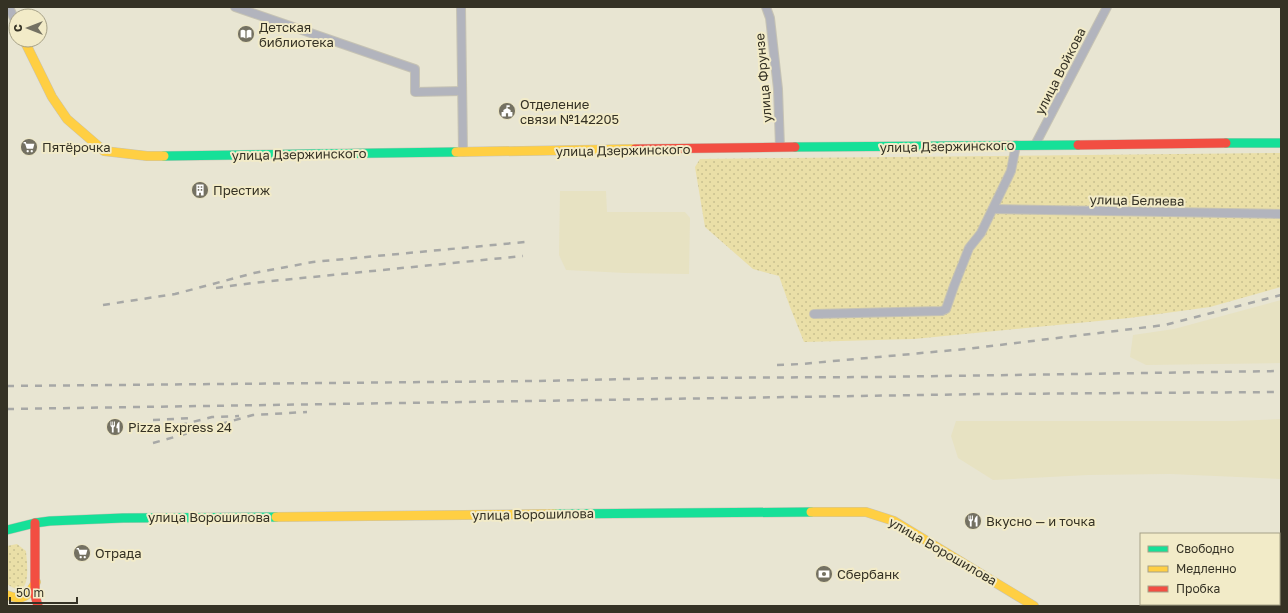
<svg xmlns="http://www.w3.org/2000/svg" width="1288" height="613" font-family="'Golos Text',sans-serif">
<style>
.built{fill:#e7e2c2}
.grass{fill:url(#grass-dots)}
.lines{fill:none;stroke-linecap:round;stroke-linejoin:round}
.street-casing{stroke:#c6c3b4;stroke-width:10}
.fast-casing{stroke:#c6c3b4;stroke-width:10}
.slow-casing{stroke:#c6c3b4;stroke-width:10}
.jam-casing{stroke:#c6c3b4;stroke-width:10}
.street{stroke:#b2b4bd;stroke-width:8}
.fast{stroke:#16e098;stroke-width:9}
.slow{stroke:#ffcf43;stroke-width:9}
.jam{stroke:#f24e42;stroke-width:9}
.rail{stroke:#a7a8a6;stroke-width:2.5;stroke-dasharray:7 7;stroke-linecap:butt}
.labels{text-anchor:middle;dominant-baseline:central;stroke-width:4;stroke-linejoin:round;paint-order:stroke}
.poi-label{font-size:13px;fill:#353225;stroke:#f2ebc8;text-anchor:start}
.street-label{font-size:13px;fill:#353225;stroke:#f2ebc8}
</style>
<defs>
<pattern id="grass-dots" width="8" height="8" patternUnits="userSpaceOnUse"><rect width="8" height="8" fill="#eadfa7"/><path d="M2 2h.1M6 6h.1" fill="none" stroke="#c9c090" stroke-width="1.8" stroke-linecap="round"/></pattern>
</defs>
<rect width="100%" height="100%" fill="#e8e5d2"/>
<g class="built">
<polygon points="560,191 606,191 607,212 685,212 690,218 689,274 625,273 566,270 559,255"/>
<polygon points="1281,300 1281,363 1146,365 1130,357 1133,335 1174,329"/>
<polygon points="1281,419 1281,479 1170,474 1088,475 993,480 958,458 951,436 956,421 1233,421"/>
</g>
<g class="grass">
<polygon points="1281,153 1281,287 1210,307 1129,318 914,339 804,342 790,307 779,276 753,269 705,227 695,167 700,159"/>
<path d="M17,544L26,551C27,564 33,603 7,584V546Z"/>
</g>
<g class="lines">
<g class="street-casing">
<g id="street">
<polyline points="9,7 16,23"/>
<polyline points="235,7 415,69 415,92 462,91"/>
<polyline points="461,7 463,152"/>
<polyline points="766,7 770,18 778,89 780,147"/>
<polyline points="1035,145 1107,7"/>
<polyline points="993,209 1281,214"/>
<polyline points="814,314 942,311 946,309 954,286 969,248 981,233 1011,171 1016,145"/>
</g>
</g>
<g class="fast-casing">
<g id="fast">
<polyline points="1226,143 1281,143"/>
<polyline points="795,147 1078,145"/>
<polyline points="164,156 456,152"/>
<polyline points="555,514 811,512"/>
<polyline points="7,530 35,523 50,521 123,518 276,517"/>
</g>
</g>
<g class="slow-casing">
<g id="slow">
<polyline points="24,40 52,97 67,119 104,151 147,156 164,156"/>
<polyline points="456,152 635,149"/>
<polyline points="811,512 866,512 894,521 1034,606"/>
<polyline points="276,517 555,514"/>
<path d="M7,595C23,602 29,595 36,582"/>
</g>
</g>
<g class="jam-casing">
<g id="jam">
<polyline points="1078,145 1226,143"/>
<polyline points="635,149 795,147"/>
<polyline points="35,523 35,595 38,606"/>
</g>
</g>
<use href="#street" class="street"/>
<use href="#fast" class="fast"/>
<use href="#slow" class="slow"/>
<use href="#jam" class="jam"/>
<g class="rail">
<polyline points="216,288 252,283 523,256"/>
<polyline points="103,305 175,294 254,273 313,262 525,242"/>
<polyline points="777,365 801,364 966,349 1165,325 1281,295"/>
<polyline points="7,386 538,381 670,378 874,377 1281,371"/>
<polyline points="7,409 988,394 1281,392"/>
<polyline points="153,420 192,418"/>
<polyline points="153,432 212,417 239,416"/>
<polyline points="153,443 253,415 307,412"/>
</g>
</g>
<defs>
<g id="library-disc" transform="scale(0.9)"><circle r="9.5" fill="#747162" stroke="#f2ebc8"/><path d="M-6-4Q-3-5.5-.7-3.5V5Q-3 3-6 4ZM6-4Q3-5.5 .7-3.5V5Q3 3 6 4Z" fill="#fff"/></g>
<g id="civic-disc" transform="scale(0.9)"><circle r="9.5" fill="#747162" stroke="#f2ebc8"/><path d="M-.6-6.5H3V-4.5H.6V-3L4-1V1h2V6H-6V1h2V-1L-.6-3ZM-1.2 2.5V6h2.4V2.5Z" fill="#fff"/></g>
<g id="supermarket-disc" transform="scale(0.9)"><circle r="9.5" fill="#747162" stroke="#f2ebc8"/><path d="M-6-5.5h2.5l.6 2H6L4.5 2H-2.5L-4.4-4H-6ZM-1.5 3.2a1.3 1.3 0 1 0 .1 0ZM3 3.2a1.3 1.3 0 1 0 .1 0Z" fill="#fff"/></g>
<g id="building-disc" transform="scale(0.9)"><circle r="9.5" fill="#747162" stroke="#f2ebc8"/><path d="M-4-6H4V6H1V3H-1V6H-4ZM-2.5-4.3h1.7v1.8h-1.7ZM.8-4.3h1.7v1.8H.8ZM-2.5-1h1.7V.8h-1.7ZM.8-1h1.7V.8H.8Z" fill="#fff"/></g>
<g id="restaurant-disc" transform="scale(0.9)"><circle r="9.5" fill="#747162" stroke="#f2ebc8"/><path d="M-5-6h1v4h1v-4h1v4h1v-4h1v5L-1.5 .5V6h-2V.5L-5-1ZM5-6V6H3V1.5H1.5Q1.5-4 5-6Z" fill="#fff"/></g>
<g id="bank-disc" transform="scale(0.9)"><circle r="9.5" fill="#747162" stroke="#f2ebc8"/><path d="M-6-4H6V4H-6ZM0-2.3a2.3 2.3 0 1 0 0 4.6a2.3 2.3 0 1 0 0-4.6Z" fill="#fff"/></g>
</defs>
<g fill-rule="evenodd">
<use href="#library-disc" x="246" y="34"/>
<use href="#civic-disc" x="507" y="111"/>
<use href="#supermarket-disc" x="29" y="147"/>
<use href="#building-disc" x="200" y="190"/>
<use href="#restaurant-disc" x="115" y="427"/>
<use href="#restaurant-disc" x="973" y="521"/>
<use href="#supermarket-disc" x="82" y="553"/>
<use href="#bank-disc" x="824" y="574"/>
</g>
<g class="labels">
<g class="poi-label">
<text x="259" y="27">Детская<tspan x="259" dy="15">библиотека</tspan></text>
<text x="520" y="104">Отделение<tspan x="520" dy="15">связи №142205</tspan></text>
<text x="42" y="147">Пятёрочка</text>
<text x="213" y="190">Престиж</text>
<text x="128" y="427">Pizza Express 24</text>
<text x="986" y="521">Вкусно — и точка</text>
<text x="95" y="553">Отрада</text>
<text x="837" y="574">Сбербанк</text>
</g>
<g class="street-label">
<text transform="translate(1060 71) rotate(-63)">улица Войкова</text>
<text transform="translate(763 78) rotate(-95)">улица Фрунзе</text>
<text transform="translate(947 146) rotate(-1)">улица Дзержинского</text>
<text transform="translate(623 150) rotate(-1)">улица Дзержинского</text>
<text transform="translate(299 154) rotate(-1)">улица Дзержинского</text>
<text transform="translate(1137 200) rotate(1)">улица Беляева</text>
<text transform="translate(533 514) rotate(-1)">улица Ворошилова</text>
<text x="209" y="517">улица Ворошилова</text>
<text transform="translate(943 551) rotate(30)">улица Ворошилова</text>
</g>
</g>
<rect width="1288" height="613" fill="none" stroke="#353225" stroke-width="16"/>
<rect x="1140" y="533" width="140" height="72" fill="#f2ebc8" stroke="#a6a187"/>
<rect x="1148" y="546" width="20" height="6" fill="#16e098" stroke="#a6a187"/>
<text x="1176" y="553" font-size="12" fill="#353225">Свободно</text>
<rect x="1148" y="566" width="20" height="6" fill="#ffcf43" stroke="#a6a187"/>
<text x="1176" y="573" font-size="12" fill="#353225">Медленно</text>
<rect x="1148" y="586" width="20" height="6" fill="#f24e42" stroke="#a6a187"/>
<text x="1176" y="593" font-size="12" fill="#353225">Пробка</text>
<g transform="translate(28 28) rotate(270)"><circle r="19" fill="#f2ebc8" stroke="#a6a187"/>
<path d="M0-3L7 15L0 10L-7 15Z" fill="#747162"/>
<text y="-6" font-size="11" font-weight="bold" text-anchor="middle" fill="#353225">С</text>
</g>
<path d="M10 597v6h67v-6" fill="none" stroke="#353225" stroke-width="2"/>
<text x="16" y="597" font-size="12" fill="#353225" stroke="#f2ebc8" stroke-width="3" paint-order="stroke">50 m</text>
</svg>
